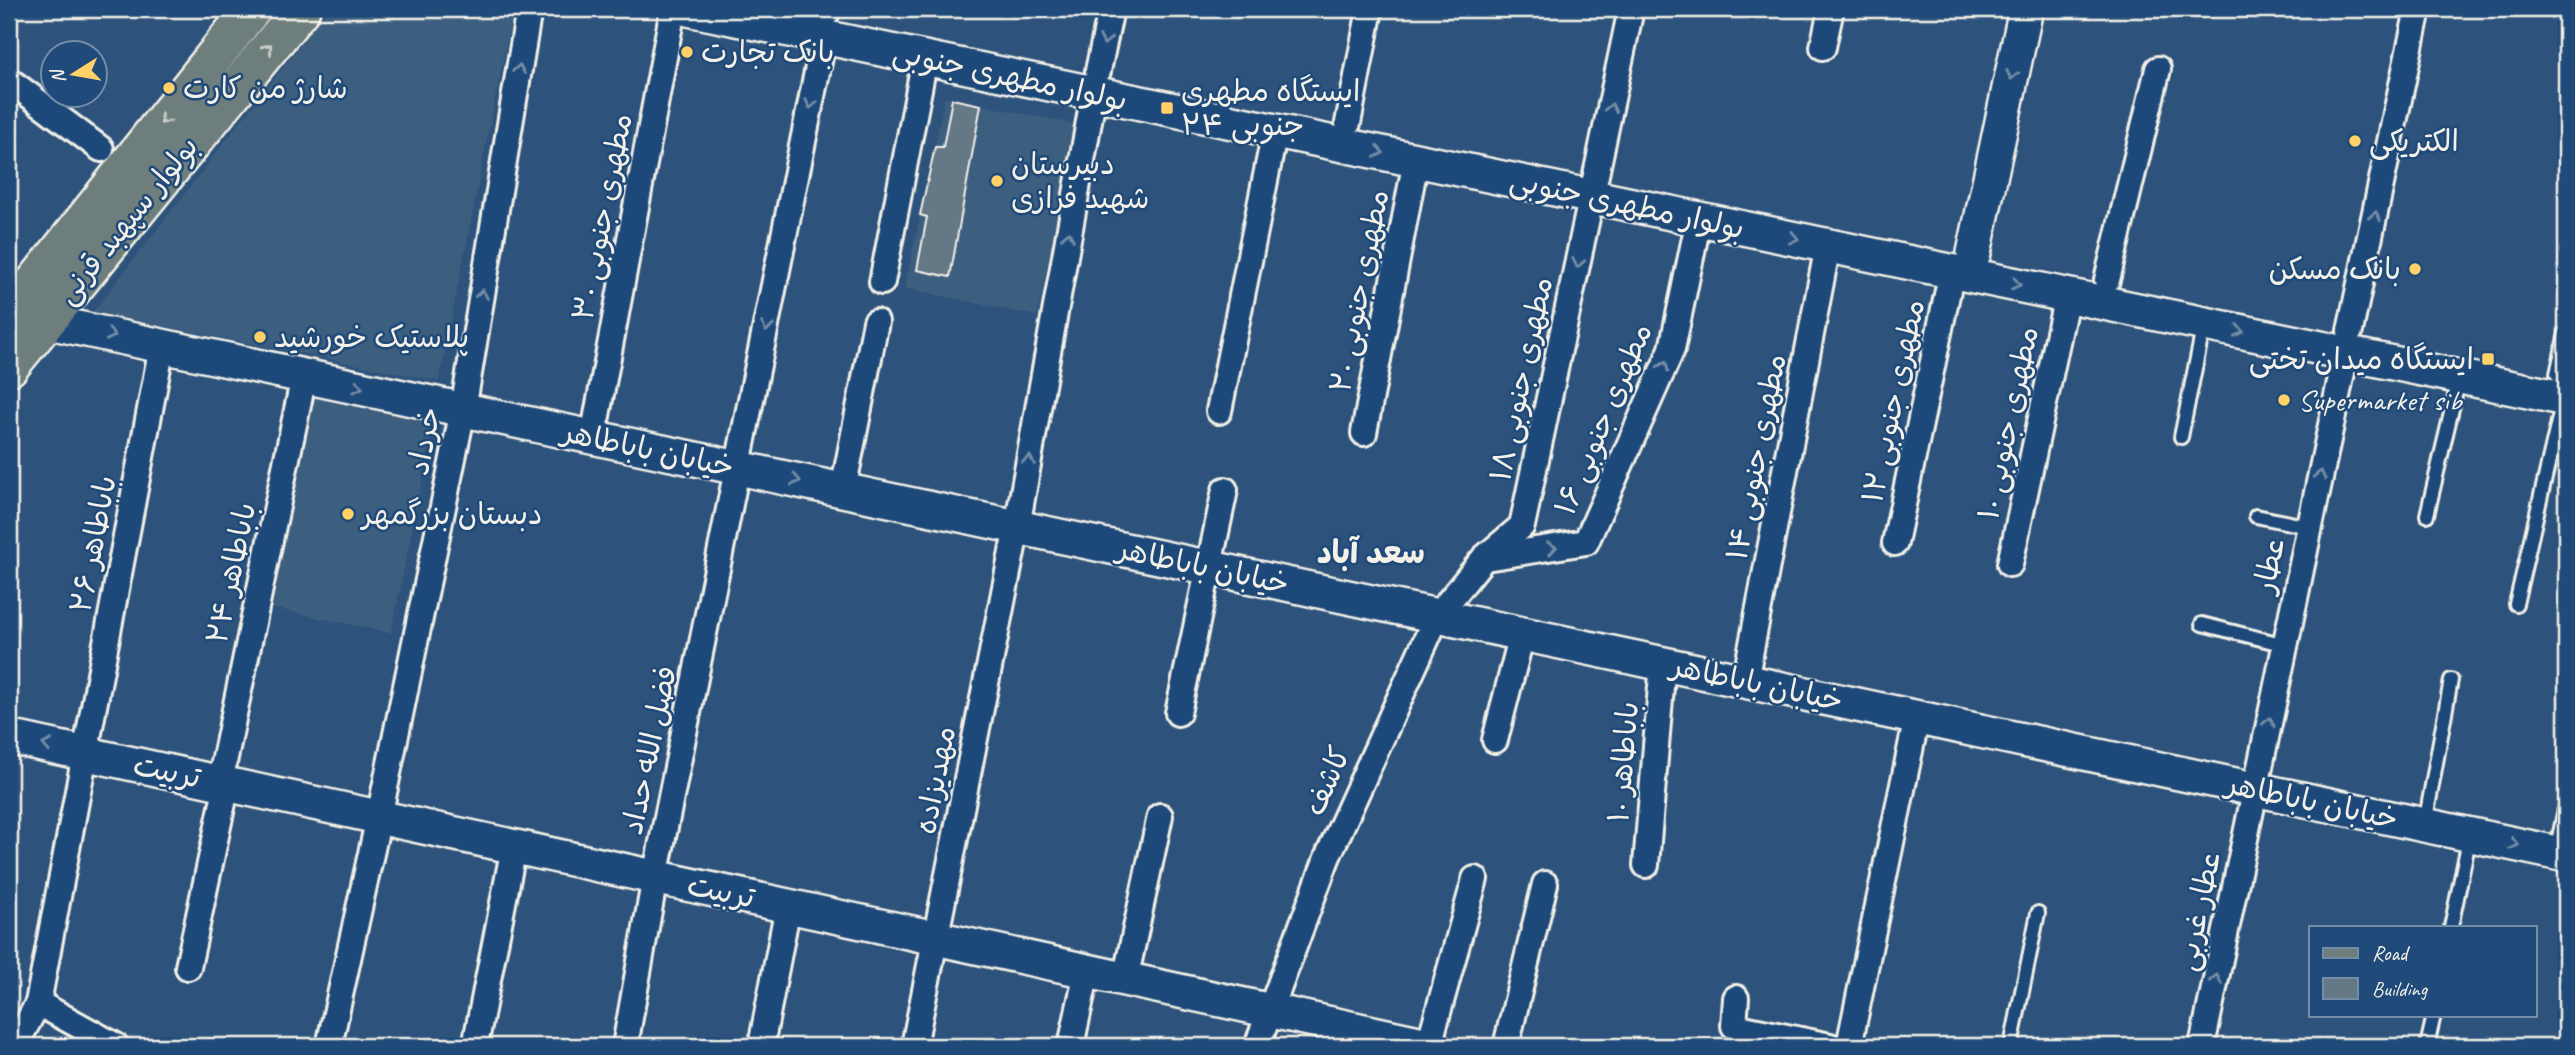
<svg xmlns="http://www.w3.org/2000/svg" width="2575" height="1055" font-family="Caveat,'Playpen Sans Arabic',sans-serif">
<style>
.built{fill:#3e5e7f}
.building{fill:#657886;stroke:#f4f1e8;stroke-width:2}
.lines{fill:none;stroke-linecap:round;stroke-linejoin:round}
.lane-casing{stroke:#f4f1e8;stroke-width:18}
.street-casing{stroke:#f4f1e8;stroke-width:30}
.secondary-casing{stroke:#f4f1e8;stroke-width:38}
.primary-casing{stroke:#f4f1e8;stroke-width:42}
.lane{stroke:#1f4a7a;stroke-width:12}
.street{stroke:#1f4a7a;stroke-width:24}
.secondary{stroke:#1f4a7a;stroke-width:33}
.primary{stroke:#6d7e7c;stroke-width:37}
.oneway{stroke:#748da6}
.oneway2{stroke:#cccec8}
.poi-dot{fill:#ffd166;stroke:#1f4a7a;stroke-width:2.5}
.labels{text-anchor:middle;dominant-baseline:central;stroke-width:5;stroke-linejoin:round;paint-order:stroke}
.poi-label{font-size:30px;fill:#f4f1e8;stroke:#1f4a7a;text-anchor:start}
.street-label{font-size:30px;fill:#f4f1e8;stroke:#1f4a7a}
.neighbourhood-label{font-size:32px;font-weight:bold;fill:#f4f1e8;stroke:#1f4a7a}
</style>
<rect width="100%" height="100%" fill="#2d537c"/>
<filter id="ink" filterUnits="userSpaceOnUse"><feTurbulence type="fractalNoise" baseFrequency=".0143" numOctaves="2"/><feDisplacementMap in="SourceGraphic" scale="14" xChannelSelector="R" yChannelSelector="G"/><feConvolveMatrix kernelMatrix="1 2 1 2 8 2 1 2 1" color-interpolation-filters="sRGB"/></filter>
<g filter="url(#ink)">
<g class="built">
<polygon points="328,9 513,9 439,381 93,312"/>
<polygon points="945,97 1077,125 1037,316 905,288"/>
<polygon points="306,396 434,422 391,633 263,606"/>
</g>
<polygon class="building" points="952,99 981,105 950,277 917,270 927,217 920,215 935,147 943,147"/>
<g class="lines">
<g class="lane-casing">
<g id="lane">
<polyline points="2557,374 2566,333"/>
<polyline points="2181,437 2204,324"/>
<polyline points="2427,515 2459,379"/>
<polyline points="2256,516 2309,527"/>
<polyline points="2516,604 2563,400"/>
<polyline points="2202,624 2285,645"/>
<polyline points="2425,824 2451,680"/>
<polyline points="2556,852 2566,804"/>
<polyline points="2451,927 2470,835"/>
<polyline points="2011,1046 2038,913"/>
<polyline points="2427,1046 2434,1015"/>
</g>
</g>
<g class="street-casing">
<g id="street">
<polyline points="826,14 827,9"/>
<polyline points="1823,47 1831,9"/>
<polyline points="1098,71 1111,9"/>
<polyline points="9,80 101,149"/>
<polyline points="1348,123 1370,9"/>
<polyline points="2107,280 2158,69"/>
<polyline points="882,282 925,58"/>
<polyline points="2350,331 2418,9"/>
<polyline points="1219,411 1275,131"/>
<polyline points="1364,433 1416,160"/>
<polyline points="593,437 673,9"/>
<polyline points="843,490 876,322"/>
<polyline points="1895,543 1952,271"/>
<polyline points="1485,558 1586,542 1672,349 1699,218"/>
<polyline points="2010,564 2067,295"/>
<polyline points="1745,681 1828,245"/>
<polyline points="1178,713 1225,490"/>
<polyline points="1495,740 1522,634"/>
<polyline points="220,782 304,376"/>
<polyline points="1646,865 1663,663"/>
<polyline points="188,967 227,784"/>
<polyline points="1125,980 1160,816"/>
<polyline points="1736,998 1734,1026 1830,1046"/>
<polyline points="38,1003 116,1046"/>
<polyline points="1429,1045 1475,879"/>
<polyline points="15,1046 38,1003 162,346"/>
<polyline points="329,1046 379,817 463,410 529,9"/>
<polyline points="475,1046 514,847"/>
<polyline points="625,1046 655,877 824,37"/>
<polyline points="761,1046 788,906"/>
<polyline points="914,1046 1017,527 1094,93"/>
<polyline points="1071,1046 1087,971"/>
<polyline points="1257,1046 1327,858 1437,616 1484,558 1522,526 1631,9"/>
<polyline points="1506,1046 1545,884"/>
<polyline points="1849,1046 1917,717"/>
<polyline points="2202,1046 2346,353"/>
</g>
</g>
<g class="secondary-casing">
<g id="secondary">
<polyline points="688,9 2566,399"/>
<polyline points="1974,253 2026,9"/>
<polyline points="44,321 2566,855"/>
<polyline points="9,737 1433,1046"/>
</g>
</g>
<g class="primary-casing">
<g id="primary">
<polyline points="9,315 252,9"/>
<polyline points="9,367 301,9"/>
</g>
</g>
<use href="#lane" class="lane"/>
<use href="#street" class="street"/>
<use href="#secondary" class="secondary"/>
<use href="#primary" class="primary"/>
</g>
<defs><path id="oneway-chevron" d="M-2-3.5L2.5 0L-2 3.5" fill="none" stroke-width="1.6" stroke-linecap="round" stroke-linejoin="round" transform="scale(1.75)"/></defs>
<g class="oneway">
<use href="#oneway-chevron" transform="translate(1105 40) rotate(102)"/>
<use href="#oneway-chevron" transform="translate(519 69) rotate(-81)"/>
<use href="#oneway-chevron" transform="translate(2012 75) rotate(102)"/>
<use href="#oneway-chevron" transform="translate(811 104) rotate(101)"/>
<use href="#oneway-chevron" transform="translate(1611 108) rotate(-78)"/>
<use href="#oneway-chevron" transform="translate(1379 152) rotate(12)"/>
<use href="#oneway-chevron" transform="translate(2375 216) rotate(-78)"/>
<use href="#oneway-chevron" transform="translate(1068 236) rotate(-80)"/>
<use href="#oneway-chevron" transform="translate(1794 238) rotate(12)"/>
<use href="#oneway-chevron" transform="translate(1578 263) rotate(102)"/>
<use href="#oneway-chevron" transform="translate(2016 284) rotate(12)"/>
<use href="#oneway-chevron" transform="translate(482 294) rotate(-81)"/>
<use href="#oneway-chevron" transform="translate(767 327) rotate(101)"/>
<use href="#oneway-chevron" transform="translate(2239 331) rotate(12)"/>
<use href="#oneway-chevron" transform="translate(111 335) rotate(12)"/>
<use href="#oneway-chevron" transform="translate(1664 366) rotate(-66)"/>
<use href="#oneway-chevron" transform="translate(358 387) rotate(12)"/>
<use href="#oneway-chevron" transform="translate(1029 460) rotate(-80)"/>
<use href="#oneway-chevron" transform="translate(2320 475) rotate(-78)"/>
<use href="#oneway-chevron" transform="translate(796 480) rotate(12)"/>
<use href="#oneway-chevron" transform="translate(1552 548) rotate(-9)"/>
<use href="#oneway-chevron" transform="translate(2269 722) rotate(-78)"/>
<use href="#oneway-chevron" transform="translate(47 745) rotate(-168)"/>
<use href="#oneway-chevron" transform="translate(2514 844) rotate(12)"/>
<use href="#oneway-chevron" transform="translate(2216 979) rotate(-78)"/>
</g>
<g class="oneway2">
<use href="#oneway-chevron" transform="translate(268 48) rotate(-51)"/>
<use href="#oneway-chevron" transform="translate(164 120) rotate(128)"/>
</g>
</g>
<g class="poi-dot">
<circle cx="687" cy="52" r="7"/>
<circle cx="169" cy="88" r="7"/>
<rect x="1160" y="101" width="14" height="14" rx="3.5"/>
<circle cx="2355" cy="141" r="7"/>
<circle cx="997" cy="181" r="7"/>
<circle cx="2415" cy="269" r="7"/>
<circle cx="260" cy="337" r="7"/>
<rect x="2481" y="352" width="14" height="14" rx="3.5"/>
<circle cx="2284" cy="400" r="7"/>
<circle cx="348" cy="514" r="7"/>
</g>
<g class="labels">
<g class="poi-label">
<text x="701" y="52">بانک تجارت</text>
<text x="183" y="88">شارژ من کارت</text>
<text x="1181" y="91">ایستگاه مطهری<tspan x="1181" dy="34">جنوبی ۲۴</tspan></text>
<text x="2369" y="141">الکتریکی</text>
<text x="1011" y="164">دبیرستان<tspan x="1011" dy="34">شهید فرازی</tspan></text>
<text x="2401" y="269" text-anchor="end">بانک مسکن</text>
<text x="274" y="337">پلاستیک خورشید</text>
<text x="2474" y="359" text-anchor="end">ایستگاه میدان تختی</text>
<text x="2298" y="400">Supermarket sib</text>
<text x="362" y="514">دبستان بزرگمهر</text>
</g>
<g class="street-label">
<text transform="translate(1010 76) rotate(12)">بولوار مطهری جنوبی</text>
<text transform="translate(1627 204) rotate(12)">بولوار مطهری جنوبی</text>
<text transform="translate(602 217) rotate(-79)">مطهری جنوبی ۳۰</text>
<text transform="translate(127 220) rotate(-51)">بولوار سپهبد قرنی</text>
<text transform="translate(1359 291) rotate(-79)">مطهری جنوبی ۲۰</text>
<text transform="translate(1521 379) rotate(-78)">مطهری جنوبی ۱۸</text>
<text transform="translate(1893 401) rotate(-78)">مطهری جنوبی ۱۲</text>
<text transform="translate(1603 419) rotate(-67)">مطهری جنوبی ۱۶</text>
<text transform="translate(2008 423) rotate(-78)">مطهری جنوبی ۱۰</text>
<text transform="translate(424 441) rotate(-79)">خرداد</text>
<text transform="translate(648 449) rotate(12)">خیابان باباطاهر</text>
<text transform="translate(1756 457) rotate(-79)">مطهری جنوبی ۱۴</text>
<text transform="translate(93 544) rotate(-79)">باباطاهر ۲۶</text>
<text transform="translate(2269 565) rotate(-78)">عطار</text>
<text transform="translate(1203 566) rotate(12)">خیابان باباطاهر</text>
<text transform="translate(231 573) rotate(-78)">باباطاهر ۲۴</text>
<text transform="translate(1757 683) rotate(12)">خیابان باباطاهر</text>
<text transform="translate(649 750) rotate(-78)">فضل الله حداد</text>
<text transform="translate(1623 762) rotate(-85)">باباطاهر ۱۰</text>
<text transform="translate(167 771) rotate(12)">تربیت</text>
<text transform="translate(935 780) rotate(-79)">مهدیزاده</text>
<text transform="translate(1327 781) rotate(-66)">کاشف</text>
<text transform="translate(2312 801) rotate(12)">خیابان باباطاهر</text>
<text transform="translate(721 891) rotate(12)">تربیت</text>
<text transform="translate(2198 911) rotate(-78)">عطار غربی</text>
</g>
<g class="neighbourhood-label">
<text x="1371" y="552">سعد آباد</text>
</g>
</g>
<rect width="2575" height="1055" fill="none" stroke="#1f4a7a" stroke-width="35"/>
<rect x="18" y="18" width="2540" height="1020" fill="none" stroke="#f4f1e8" stroke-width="2.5" filter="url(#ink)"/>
<rect x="2309" y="926" width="228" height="91" fill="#1f4a7a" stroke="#748da6" stroke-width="2"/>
<rect x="2323" y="948" width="35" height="10" fill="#6d7e7c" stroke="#748da6" stroke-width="2"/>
<text x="2372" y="960" font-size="21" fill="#f4f1e8">Road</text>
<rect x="2323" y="978" width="35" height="21" fill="#657886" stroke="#748da6" stroke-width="2"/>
<text x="2372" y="996" font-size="21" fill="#f4f1e8">Building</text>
<g transform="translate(74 74) rotate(259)"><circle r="33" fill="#1f4a7a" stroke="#748da6" stroke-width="2"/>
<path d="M0-5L12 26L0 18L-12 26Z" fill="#ffd166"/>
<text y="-10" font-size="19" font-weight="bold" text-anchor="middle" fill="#f4f1e8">N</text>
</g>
</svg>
